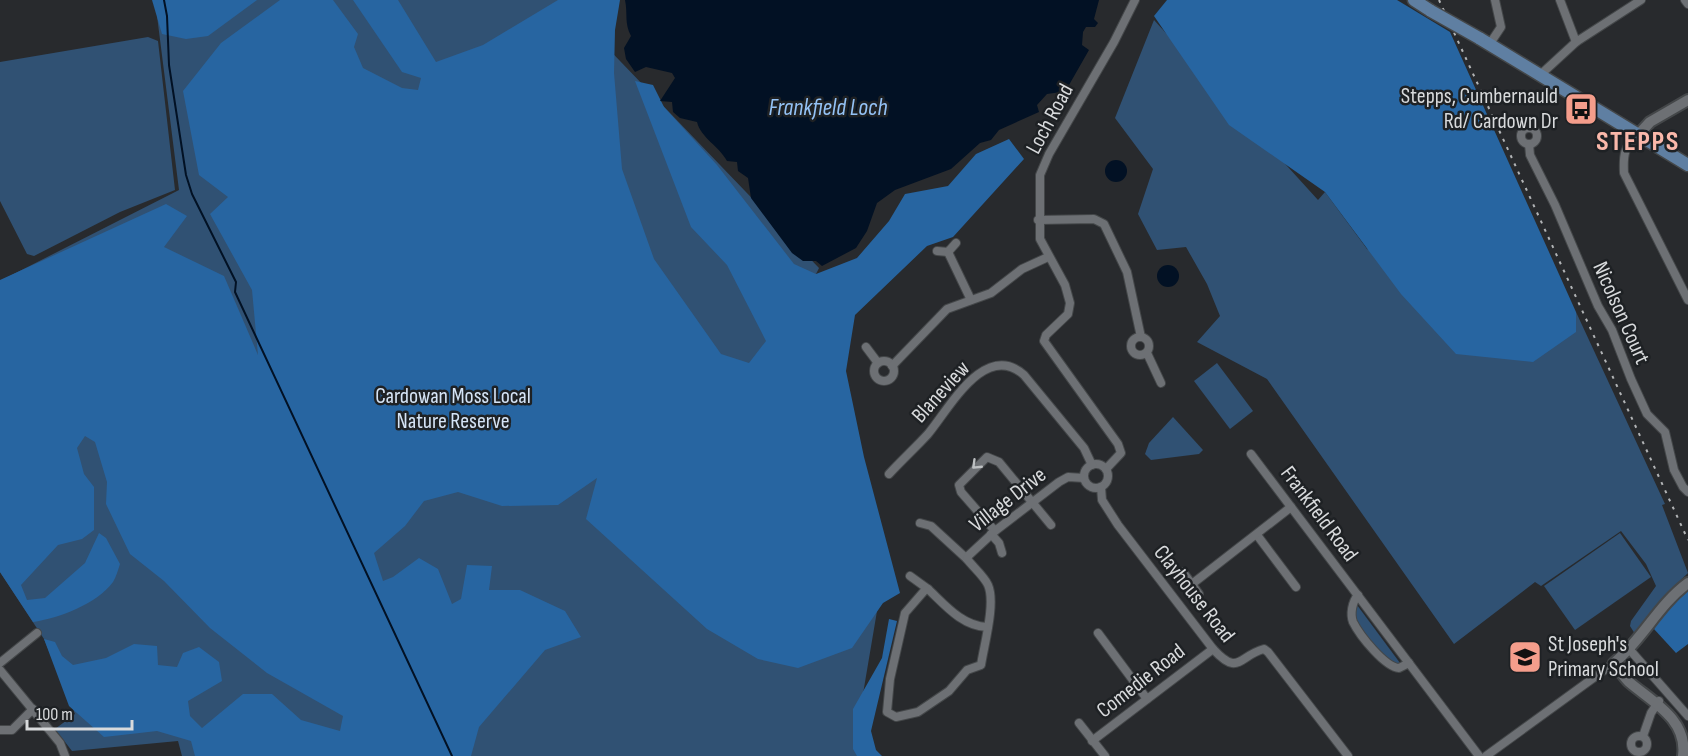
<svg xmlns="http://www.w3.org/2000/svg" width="1688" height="756" font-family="'Sofia Sans Condensed',sans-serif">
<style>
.green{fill:#305173}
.forest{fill:#2765a1}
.water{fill:#021124}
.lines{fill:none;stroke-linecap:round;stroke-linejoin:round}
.stream{stroke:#021124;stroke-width:2}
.street-casing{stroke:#444749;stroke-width:10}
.secondary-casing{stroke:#444749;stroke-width:14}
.primary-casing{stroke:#444749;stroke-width:15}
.street{stroke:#6d7074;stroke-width:8}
.secondary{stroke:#6d7074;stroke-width:10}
.primary{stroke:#5f7fa2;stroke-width:12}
.rail{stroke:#b2b4b6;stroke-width:2;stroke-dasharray:3 6;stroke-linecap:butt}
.primary-bridge-casing{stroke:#444749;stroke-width:15;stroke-linecap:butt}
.primary-bridge{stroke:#5f7fa2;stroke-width:12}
.oneway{stroke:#bdc0c2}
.labels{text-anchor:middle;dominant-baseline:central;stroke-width:5;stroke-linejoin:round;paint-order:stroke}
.poi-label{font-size:22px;fill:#d8dadc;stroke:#1e2124;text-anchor:end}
.street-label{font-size:22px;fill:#d8dadc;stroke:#1e2124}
.park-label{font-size:22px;fill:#d5e4f6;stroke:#1e2124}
.water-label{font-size:24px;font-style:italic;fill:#94c2f5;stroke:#1e2124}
.district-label{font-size:28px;font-weight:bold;letter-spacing:1.5px;fill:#fab8aa;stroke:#1e2124}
</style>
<rect width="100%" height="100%" fill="#282a2d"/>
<g class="green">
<polygon points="155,0 576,0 571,10 819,268 791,324 886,558 855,741 863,756 182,756 178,741 72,751 55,729 75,714 44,639 0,572 0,281 179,190"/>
<polygon points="1154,20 1318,200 1325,192 1367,249 1576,332 1576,312 1665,504 1662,505 1688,573 1666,594 1635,634 1630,626 1631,621 1656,586 1646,564 1621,531 1541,586 1535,582 1454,644 1267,379 1197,342 1220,316 1207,284 1186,247 1157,250 1138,214 1153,169 1115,118"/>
<polygon points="148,37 158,41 175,190 120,212 34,256 27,254 0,201 0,62"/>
<polygon points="1217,363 1253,411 1230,429 1194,381"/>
<polygon points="1173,417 1203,450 1199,454 1151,460 1145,454 1149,443"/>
<polygon points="1620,533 1651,577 1575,630 1544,586"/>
<polygon points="1357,605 1400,663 1398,665 1385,661 1354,620 1354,607"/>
</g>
<g class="forest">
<polygon points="152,0 257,0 208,36 186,39 162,34"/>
<path d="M280,0H333L358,34L354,47L363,68L402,88L418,90L421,78L402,72L353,0H398L436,62L483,45L558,0H620L615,30L614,73L622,169L654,259L721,354L749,363L766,341L727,265L691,227L635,81L653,85L664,107L717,165L794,264L816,274L857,258L889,221L905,194L948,186L976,154L1009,139L1024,159L953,237L927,246L855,315L846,371L864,457L900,593L883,603L852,648L798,668L758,659L707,629L586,519L597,478L558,505L502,506L458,492L424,501L405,526L374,553L383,581L393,577L419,558L438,569L452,604L461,599L467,565L492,566L489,590H520L565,611L581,637L545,650L479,727L471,756H195L191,741L157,731L104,737L69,706L44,639L55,642L62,656L73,665L106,658L134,644L157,646L158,665L177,667L183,653L199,647L219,662L222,681L188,701L190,716L202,728L243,694H272L301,720L340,731L343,716L267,673L210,628L164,581L130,554L106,504L107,482L95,442L85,436L77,448L84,474L94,487V530L82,539L58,545L21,585L27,600L45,598L85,563L99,533L106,538L120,564C118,570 116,577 113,582C97,604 59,618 33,622L0,572V280L166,204L187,216L164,247L224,276L258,355L252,290L210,214L228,197L199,175L183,91L221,43Z"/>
<polygon points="1167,0 1397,0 1450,32 1576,312 1576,332 1533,362 1456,354 1401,294 1325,192 1229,125 1154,16"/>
<polygon points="1688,591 1688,644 1676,653 1654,629 1667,609"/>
<polygon points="889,619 897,621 871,731 876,750 882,756 857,756 853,749 853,709 882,658"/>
</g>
<g class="water">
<path d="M625,0H1099L1094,19L1098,23L1095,27H1086L1083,32L1082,45L1089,50L1069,85L1061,92L1047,94L1037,105L1039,112L999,130L991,140L980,143L951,169L895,190L877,203L867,231L856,248L822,266L816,261H803L792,253L751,198L748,178L738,171L737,162L727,161C719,146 701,138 697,122L680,118L673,112L672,102L660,101L675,78L672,73L646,67L635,72L626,59L624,48L631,36C624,23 628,14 625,0Z"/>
<circle cx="1116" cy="171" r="11"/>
<circle cx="1168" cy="276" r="11"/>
</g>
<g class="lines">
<polyline class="stream" points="164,0 167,16 169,65 186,175 192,194 236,282 235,292 452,756"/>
<g class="street-casing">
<g id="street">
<polyline points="1560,0 1576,42"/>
<polyline points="1685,0 1688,4"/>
<polyline points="1489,45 1501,27 1495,0"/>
<polyline points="1539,76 1576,42 1641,0"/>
<circle cx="1529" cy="136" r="8"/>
<path d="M1639,134C1624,146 1623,155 1624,173L1688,300"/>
<polyline points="1529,144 1530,155 1555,205 1598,306 1612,330 1631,379 1647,414 1665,432 1674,470 1683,487 1688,492"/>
<polyline points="1038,220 1094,219 1104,224 1127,272 1141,337"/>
<polyline points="937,251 948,252 956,243"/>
<polyline points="948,252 971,300"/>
<circle cx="1140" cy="346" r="9"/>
<polyline points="866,347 878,363"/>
<polyline points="1147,353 1161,383"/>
<circle cx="884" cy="371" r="10"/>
<polyline points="892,366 947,309 991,293 1022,269 1048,257"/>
<polyline points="1251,454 1479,756"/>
<circle cx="1096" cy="476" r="12"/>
<polyline points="1106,469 1121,453 1118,444 1044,341 1046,335 1068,314 1070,303 1065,285 1040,239 1040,175 1049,154 1114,42 1135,0"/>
<path d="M889,474C902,460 916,447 928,434C949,409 985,340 1024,375L1084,448L1092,465"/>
<path d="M1101,487L1102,500L1118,525L1213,649C1239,677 1238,656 1264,649L1268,652L1348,756"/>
<polyline points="920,523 931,526 967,559"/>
<polyline points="995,531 961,492 959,485 987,457 999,462 1051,525"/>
<polyline points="991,534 999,543 1002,553"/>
<polyline points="1257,535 1296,587"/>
<polyline points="1183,572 1199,594"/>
<polyline points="910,576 928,589"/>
<polyline points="1192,584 1291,507"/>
<path d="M1358,595C1352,602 1350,614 1353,622C1360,636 1385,667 1399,668L1409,663"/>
<path d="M987,627C962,626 945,605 928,589L925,590L905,613L890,679L887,712L896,717L918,712L949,691L967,670L981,665C984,645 996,603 988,585C984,576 973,567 967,559L968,556L995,531L1059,482L1068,477L1084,478"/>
<polyline points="1098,633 1147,699"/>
<polyline points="1630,650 1688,716"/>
<polyline points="0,663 37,633"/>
<polyline points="0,670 60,743 65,756"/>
<polyline points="1079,723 1105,756"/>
<polyline points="0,730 12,730 33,709"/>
<circle cx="1639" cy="744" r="8"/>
<polyline points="1643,736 1651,713 1659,701"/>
<polyline points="1092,741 1213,649"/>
<polyline points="1486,756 1614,663"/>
</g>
</g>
<g class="secondary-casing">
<g id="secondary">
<polyline points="1639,134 1650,122 1688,100"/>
<path d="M1683,756C1688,719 1651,701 1629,682C1623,676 1619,669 1614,663C1643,639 1658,605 1688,583"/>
</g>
</g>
<g class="primary-casing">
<g id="primary">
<polyline points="1414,0 1431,11"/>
<polyline points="1479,38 1688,165"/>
</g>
</g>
<use href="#street" class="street"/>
<use href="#secondary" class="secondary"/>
<use href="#primary" class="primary"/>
<polyline class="rail" points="1439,0 1688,540"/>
<g class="primary-bridge-casing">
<polyline id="primary-bridge" points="1431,11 1479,38"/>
</g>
<use href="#primary-bridge" class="primary-bridge"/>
</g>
<defs><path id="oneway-chevron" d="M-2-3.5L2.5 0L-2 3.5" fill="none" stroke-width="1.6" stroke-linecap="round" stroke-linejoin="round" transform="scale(1.5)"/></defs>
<use class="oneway" href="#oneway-chevron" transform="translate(976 465) rotate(136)"/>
<defs>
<g id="bus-square" transform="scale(1.725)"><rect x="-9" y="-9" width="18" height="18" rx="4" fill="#f49d8b" stroke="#1e2124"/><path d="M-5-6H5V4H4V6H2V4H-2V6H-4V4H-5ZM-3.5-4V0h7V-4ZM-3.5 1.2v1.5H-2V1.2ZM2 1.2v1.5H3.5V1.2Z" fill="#111"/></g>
<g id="school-square" transform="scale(1.725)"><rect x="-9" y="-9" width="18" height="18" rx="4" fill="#f49d8b" stroke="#1e2124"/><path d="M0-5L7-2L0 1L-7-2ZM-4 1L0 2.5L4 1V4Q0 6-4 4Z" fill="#111"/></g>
</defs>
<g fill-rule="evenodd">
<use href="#bus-square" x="1581" y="109"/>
<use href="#school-square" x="1525" y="657"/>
</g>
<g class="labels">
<g class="poi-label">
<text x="1558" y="96">Stepps, Cumbernauld<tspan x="1558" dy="25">Rd/ Cardown Dr</tspan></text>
<text x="1548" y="644" text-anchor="start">St Joseph's<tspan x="1548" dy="25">Primary School</tspan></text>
</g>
<g class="street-label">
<text transform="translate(1050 119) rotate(-62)">Loch Road</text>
<text transform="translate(1621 313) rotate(66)">Nicolson Court</text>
<text transform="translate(941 392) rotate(-48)">Blaneview</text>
<text transform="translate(1008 500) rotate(-38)">Village Drive</text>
<text transform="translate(1319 514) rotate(53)">Frankfield Road</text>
<text transform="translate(1194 594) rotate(52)">Clayhouse Road</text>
<text transform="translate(1141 681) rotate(-38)">Comedie Road</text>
</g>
<g class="park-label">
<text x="453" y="396">Cardowan Moss Local<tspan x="453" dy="25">Nature Reserve</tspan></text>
</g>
<g class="water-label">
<text x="828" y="107">Frankfield Loch</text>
</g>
<g class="district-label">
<text x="1638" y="141">STEPPS</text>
</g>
</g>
<path d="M27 720v9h105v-9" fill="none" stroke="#d8dadc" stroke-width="3"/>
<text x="36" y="720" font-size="18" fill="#d8dadc" stroke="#1e2124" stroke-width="4.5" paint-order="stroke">100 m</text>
</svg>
